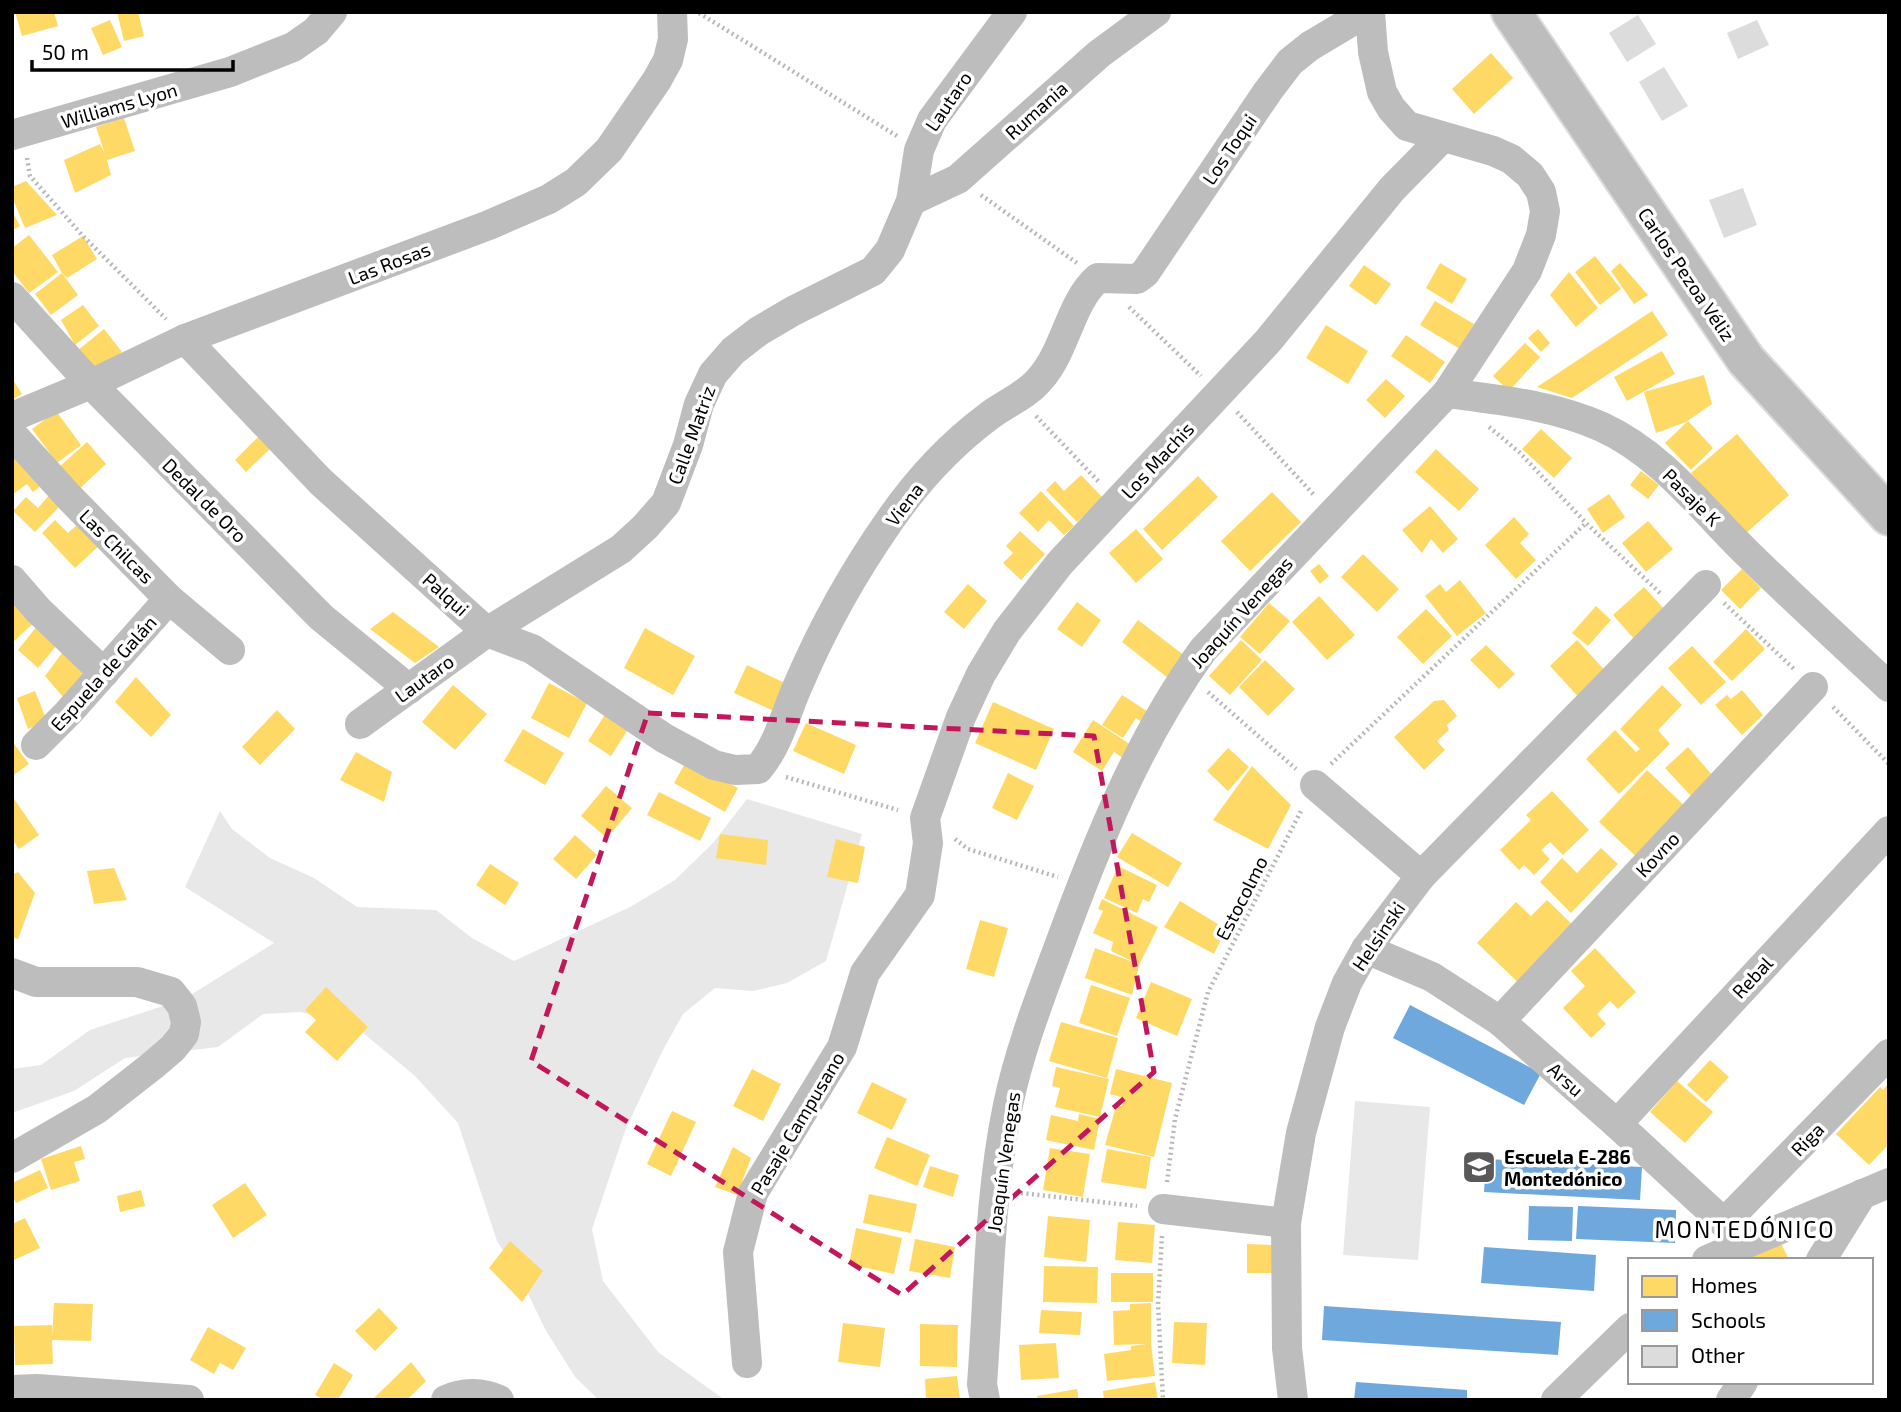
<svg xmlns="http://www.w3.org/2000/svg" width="1901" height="1412" font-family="'Exo 2',sans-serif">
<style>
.green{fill:#e8e8e8}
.homes{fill:#ffd966}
.schools{fill:#6fa8dc}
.building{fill:#dcdcdc}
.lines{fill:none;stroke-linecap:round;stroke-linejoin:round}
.major-casing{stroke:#dbdbdb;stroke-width:42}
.path{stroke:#b8b8b8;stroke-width:4.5;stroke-dasharray:2 3.5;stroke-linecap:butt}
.minor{stroke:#bdbdbd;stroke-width:30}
.major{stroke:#bdbdbd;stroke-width:38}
.marked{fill:none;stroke:#c2185b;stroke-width:5;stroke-dasharray:14 9;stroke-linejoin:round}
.labels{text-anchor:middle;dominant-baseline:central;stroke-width:7;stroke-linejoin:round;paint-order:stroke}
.street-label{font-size:19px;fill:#000;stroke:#fff}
.poi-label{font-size:19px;font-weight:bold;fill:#000;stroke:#fff;text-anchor:start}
.quarter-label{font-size:23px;letter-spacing:2px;fill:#000;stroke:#fff}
</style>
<rect width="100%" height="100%" fill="#fff"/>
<g class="green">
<polygon points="747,799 862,834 826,961 787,983 753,991 715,988 683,1014 663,1050 626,1128 592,1229 603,1281 658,1352 725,1400 599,1400 575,1377 545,1329 521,1279 497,1241 458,1123 415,1076 356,1027 301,1012 263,1014 218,1047 125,1058 74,1091 12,1113 12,1069 41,1065 90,1030 184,999 274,943 185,887 220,811 232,829 270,858 314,878 357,907 436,910 472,938 514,961 630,907 675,880 713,843"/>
<polygon points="1355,1101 1430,1107 1418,1260 1343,1255"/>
</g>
<g class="homes">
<polygon points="15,12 54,12 58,26 22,36"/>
<polygon points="117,12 138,12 144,36 124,41"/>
<polygon points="110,20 122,47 103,55 91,28"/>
<polygon points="1491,53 1513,78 1474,114 1452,89"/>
<polygon points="124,118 135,151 107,160 111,175 75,193 64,160 100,144 105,154 96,127"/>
<polygon points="26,181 57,215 25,228 12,197 12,187"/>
<polygon points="12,211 20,226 12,230"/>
<polygon points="29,235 58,272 29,293 12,271 12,248"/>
<polygon points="83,236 97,259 67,278 62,273 52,255"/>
<polygon points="1595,256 1621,289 1600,305 1575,272"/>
<polygon points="1440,263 1467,279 1452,304 1426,288"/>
<polygon points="1620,263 1648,295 1634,304 1611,271"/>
<polygon points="1364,265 1391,284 1376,305 1349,286"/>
<polygon points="1569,272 1598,308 1576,327 1550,295"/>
<polygon points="62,273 78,295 51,315 35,294"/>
<polygon points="1435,301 1474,324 1460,349 1420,325"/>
<polygon points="83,305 99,326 75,345 61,320"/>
<polygon points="1652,311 1668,335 1572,398 1537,387"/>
<polygon points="1326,325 1368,351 1348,384 1306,358"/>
<polygon points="104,329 122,352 95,374 77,351"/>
<polygon points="1538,329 1550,343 1541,352 1528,338"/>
<polygon points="1406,335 1445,362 1430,383 1391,356"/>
<polygon points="1525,343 1540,357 1509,391 1493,376"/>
<polygon points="1662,351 1675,374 1627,401 1614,377"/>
<polygon points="1704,375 1712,404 1686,422 1656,433 1644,392"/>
<polygon points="12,378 22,394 12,400"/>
<polygon points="1386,379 1405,396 1385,418 1366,400"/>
<polygon points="56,411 81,445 57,463 32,429"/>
<polygon points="1688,421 1713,448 1691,470 1665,443"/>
<polygon points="1541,429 1572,458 1554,478 1522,449"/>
<polygon points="261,434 273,446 246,472 235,460"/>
<polygon points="1737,434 1789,495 1744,535 1691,473"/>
<polygon points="87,442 106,464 77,491 57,469"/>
<polygon points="12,446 41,486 33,492 27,484 12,495"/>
<polygon points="1436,449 1479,489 1459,511 1415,472"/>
<polygon points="1641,471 1659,485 1648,499 1630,485"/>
<polygon points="1081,475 1103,498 1077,522 1046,490 1055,481 1064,491"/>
<polygon points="1198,476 1218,497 1162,550 1143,529"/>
<polygon points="1041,491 1074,526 1064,535 1049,520 1038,532 1019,513"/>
<polygon points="1272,492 1301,522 1250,571 1221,541"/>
<polygon points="51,493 62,504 35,532 13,511 26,497 38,508"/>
<polygon points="1609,494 1625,517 1603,533 1587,509"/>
<polygon points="1430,506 1458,539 1443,553 1431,539 1422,553 1402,530"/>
<polygon points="1514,517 1529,534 1520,543 1536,560 1516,579 1485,545"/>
<polygon points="55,520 68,533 80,522 100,545 75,568 42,533"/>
<polygon points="1648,521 1673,549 1646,572 1622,543"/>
<polygon points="1136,529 1163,559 1136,583 1109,553"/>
<polygon points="1020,531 1045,554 1021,580 1003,563 1013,553 1006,546"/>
<polygon points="1363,554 1399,589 1377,612 1341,577"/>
<polygon points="1319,564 1329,576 1320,584 1310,571"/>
<polygon points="1742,569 1761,588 1740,609 1721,590"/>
<polygon points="1460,580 1486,613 1457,636 1425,596 1440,584 1446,592"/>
<polygon points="968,584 987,601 964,629 944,612"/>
<polygon points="1644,587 1667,612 1635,640 1613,615"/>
<polygon points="1319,596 1355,635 1327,660 1292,622"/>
<polygon points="12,597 39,618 12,643"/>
<polygon points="1077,602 1101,620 1082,647 1057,629"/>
<polygon points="1269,603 1290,621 1260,654 1240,637"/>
<polygon points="1596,606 1611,620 1588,646 1572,633"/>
<polygon points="1426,609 1452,636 1423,664 1397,637"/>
<polygon points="393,612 439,647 415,663 370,629"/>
<polygon points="1138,620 1185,656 1168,678 1122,642"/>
<polygon points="41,621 62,639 38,668 18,650"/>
<polygon points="645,628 695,656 673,695 624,668"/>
<polygon points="1746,629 1765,649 1732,681 1713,662"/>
<polygon points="1241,640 1262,660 1230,695 1209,676"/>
<polygon points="1577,640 1610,676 1583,702 1550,666"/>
<polygon points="68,645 89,669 63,697 45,676"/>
<polygon points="1486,645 1515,674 1499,689 1470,660"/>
<polygon points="1692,646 1726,682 1701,705 1668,668"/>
<polygon points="1265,660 1295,689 1268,716 1239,687"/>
<polygon points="747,665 787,684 774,711 734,693"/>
<polygon points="136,677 171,715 151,737 115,702"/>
<polygon points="549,683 587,703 569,738 531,718"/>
<polygon points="453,685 487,714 455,750 422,722"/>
<polygon points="1662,685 1682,705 1658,730 1670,744 1619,794 1586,759 1615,730 1636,752 1640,749 1620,729"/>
<polygon points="1742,690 1763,715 1742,735 1715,705 1727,695 1731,699"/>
<polygon points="35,691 47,721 28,729 17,698"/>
<polygon points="1122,695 1150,713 1144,724 1136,718 1123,738 1102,725"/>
<polygon points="1444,700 1457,716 1447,725 1449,730 1437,741 1445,750 1424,770 1394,737 1434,701"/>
<polygon points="993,702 1054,729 1036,770 975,743"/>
<polygon points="277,710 295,729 260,765 242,747"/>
<polygon points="606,713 629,728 611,756 588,741"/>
<polygon points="1093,720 1131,745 1123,758 1114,752 1102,771 1073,752"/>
<polygon points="806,723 856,745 844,774 793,751"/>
<polygon points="523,729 564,753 545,785 504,761"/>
<polygon points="12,741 29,764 12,776"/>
<polygon points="1688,747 1713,776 1691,796 1665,768"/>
<polygon points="1228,748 1249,767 1228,791 1207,771"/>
<polygon points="356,752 392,772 384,802 340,780"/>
<polygon points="687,760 738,788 725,812 674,783"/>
<polygon points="1252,766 1291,805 1268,849 1213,820"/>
<polygon points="1647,770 1690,811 1642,862 1599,822"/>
<polygon points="1008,773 1034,786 1017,820 992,808"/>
<polygon points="606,786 632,808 607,838 581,816"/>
<polygon points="1552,791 1589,830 1563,855 1550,842 1541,850 1550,859 1534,875 1524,865 1519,870 1500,850 1531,820 1526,815"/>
<polygon points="659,792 711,818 700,841 647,815"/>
<polygon points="12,796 39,835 19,849 12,839"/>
<polygon points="1132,833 1182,863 1168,887 1117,857"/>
<polygon points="720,834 768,840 766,865 716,858"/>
<polygon points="575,835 597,855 576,879 553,859"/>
<polygon points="836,839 865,847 858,883 827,877"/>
<polygon points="1601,848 1618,864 1571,913 1540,882 1562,858 1577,873"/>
<polygon points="490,864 519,883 505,905 476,885"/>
<polygon points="1118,866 1157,885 1149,902 1143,899 1137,913 1104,898"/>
<polygon points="114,868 127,900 94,904 87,871"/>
<polygon points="18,872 35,893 18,939 12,937 12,875"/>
<polygon points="1102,899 1158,927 1139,965 1132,995 1085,978 1095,948 1136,963 1111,951 1113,942 1093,933 1103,911 1098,909"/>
<polygon points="1547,900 1580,932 1525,989 1477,943 1516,902 1531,916"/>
<polygon points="1180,901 1226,929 1214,954 1164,927"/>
<polygon points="980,920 1008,928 994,977 966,969"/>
<polygon points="1595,948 1636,992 1618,1009 1610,1001 1597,1014 1606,1024 1591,1038 1563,1008 1585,986 1571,971"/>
<polygon points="1151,982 1192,999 1177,1036 1136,1018"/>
<polygon points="1091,985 1130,998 1117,1036 1079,1023"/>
<polygon points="326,987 368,1027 337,1061 305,1032 316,1020 305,1010"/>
<polygon points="1061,1022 1118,1038 1107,1078 1049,1061"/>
<polygon points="1710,1060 1729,1077 1706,1102 1687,1085"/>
<polygon points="1056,1067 1109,1079 1100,1117 1055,1107 1060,1088 1052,1086"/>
<polygon points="752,1069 781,1084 763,1121 733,1106"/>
<polygon points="1116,1069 1172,1083 1154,1157 1105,1145 1116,1106 1122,1106 1124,1098 1110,1094"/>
<polygon points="1677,1081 1713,1112 1685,1143 1650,1112"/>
<polygon points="872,1082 907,1099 892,1130 857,1113"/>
<polygon points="1889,1083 1889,1144 1869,1165 1836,1134 1880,1087 1883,1090"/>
<polygon points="672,1111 696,1122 671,1176 647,1164"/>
<polygon points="1079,1114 1100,1119 1094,1150 1046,1140 1051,1115 1078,1121"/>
<polygon points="887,1137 930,1155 917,1186 874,1168"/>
<polygon points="81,1146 85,1159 74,1162 80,1181 51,1190 41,1159"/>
<polygon points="733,1147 751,1158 737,1195 715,1187"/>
<polygon points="1050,1148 1090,1154 1083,1197 1043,1190"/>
<polygon points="1107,1149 1151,1157 1146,1189 1101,1182"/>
<polygon points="930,1166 959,1175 953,1197 923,1187"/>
<polygon points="40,1170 48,1188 16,1203 12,1195 12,1183"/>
<polygon points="245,1183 267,1215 233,1238 212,1205"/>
<polygon points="141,1190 145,1206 120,1212 117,1196"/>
<polygon points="869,1194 917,1204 911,1233 863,1223"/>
<polygon points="1048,1216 1090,1220 1086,1262 1044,1257"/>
<polygon points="25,1218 40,1248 12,1261 12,1224"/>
<polygon points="1118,1222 1155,1225 1152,1263 1115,1260"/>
<polygon points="856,1228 902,1238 894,1274 849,1264"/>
<polygon points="915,1239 955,1247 950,1278 909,1271"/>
<polygon points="1779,1239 1789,1260 1733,1260"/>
<polygon points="510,1241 543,1271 522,1302 489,1268"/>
<polygon points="1247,1244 1275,1245 1275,1273 1247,1273"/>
<polygon points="1044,1266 1098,1267 1097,1303 1043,1302"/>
<rect x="1111" y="1273" width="42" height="29"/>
<polygon points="54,1303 93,1304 91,1341 52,1340 53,1364 15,1365 14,1326 52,1325 52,1336"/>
<polygon points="1151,1303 1151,1344 1155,1376 1107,1381 1104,1354 1131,1350 1131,1346 1146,1344 1114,1345 1113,1311 1130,1310 1130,1304"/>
<polygon points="379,1308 398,1328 375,1351 355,1331"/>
<polygon points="1041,1310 1082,1312 1080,1335 1039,1333"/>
<polygon points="1174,1322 1207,1323 1205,1365 1172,1363"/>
<polygon points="843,1323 885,1328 880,1367 838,1362"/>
<polygon points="920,1324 958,1325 957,1367 920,1366"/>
<polygon points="208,1327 246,1348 233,1370 220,1363 214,1374 190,1360"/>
<polygon points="1056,1343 1059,1378 1021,1380 1019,1345"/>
<polygon points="411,1362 426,1381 407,1400 372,1400"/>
<polygon points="334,1363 353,1375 338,1400 324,1400 315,1395"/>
<polygon points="957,1376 960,1400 926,1400 925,1379"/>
<polygon points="1155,1382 1158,1400 1104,1400 1103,1391"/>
<polygon points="1077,1389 1079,1400 1038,1400 1037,1396"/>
</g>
<g class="schools">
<polygon points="1410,1005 1541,1073 1524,1105 1393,1038"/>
<polygon points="1486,1159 1642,1167 1640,1200 1484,1192"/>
<polygon points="1529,1206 1573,1207 1572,1241 1528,1240"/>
<polygon points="1578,1206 1676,1210 1675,1243 1576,1239"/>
<polygon points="1484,1247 1596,1255 1594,1291 1481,1283"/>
<polygon points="1324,1306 1561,1322 1558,1355 1322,1340"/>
<polygon points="1356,1382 1467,1390 1467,1400 1354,1400"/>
</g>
<g class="building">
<polygon points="1638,15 1656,44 1627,62 1609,33"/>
<polygon points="1757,20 1769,45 1738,59 1727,33"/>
<polygon points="1664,67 1688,106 1662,121 1639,82"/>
<polygon points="1743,188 1757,225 1724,238 1709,200"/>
</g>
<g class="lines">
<g class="major-casing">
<polyline id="major" points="1511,12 1746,360 1889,516"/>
</g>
<g class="path">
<polyline points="699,13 897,136"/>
<polyline points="27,158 30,176 83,236 166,319"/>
<polyline points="981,195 1077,263"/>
<polyline points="1129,307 1201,376"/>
<polyline points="1237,412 1314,495"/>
<polyline points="1036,416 1100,483"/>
<polyline points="1489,427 1519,452 1586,523 1661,594"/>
<polyline points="1724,603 1794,669"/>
<polyline points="1208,692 1296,769"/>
<polyline points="1833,707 1889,764"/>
<polyline points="1331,764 1586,523"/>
<polyline points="786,777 898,810"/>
<polyline points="955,839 968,849 1058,877"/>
<polyline points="1167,1182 1175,1119 1208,992 1302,809"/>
<polyline points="1021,1193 1137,1206"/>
<polyline points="1162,1236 1158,1304 1163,1400"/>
</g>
<g class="minor">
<polyline points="12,135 230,72 293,47 316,31 332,12"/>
<polyline points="911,201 958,179 1099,54 1156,12"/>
<polyline points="12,297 91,384 321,617 409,689"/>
<path d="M185,339L321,482L487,632L532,649L664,738L714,765L735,770L758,769C779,745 786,711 799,683C823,627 855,570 890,520C917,481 950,445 989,416C1006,403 1026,396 1040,379C1066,350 1070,302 1098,278L1137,279L1145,273L1268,91L1290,62L1310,46L1367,12"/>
<path d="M1447,393C1500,400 1553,405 1602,427C1661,454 1701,508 1746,552C1793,598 1841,642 1889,687"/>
<polyline points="12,417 91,384 185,339 489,225 549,199 576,182 609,150 657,80 668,60 673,39 672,12"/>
<polyline points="12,434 69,497 169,599 230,650"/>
<polyline points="12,580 38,610 104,673"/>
<polyline points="360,724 487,632 621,549 645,527 666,503 688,445 699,404 713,374 733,351 759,331 793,311 873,271 890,250 911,201 919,150 932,120 1012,12"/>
<polyline points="36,745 68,713 169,599"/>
<polyline points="1315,785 1421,876"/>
<polyline points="1366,949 1432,977 1500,1021 1617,1124 1724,1223 1742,1243"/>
<polyline points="12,973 36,982 137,982 171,992 182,1006 186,1022 184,1034 173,1048 152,1066 97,1109 12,1158"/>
<polyline points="1500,1021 1813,687"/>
<polyline points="1617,1124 1889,831"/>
<polyline points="1163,1209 1286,1223"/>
<polyline points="1724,1223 1889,1054"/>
<polyline points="1707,1260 1889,1183"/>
<polyline points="1821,1260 1862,1194"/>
<polyline points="747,1363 738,1252 753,1193 842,1047 865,973 920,895 928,843 925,818 961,717 981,674 1007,631 1060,563 1268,341 1392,189 1443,137"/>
<polyline points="12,1390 37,1389 189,1400"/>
<path d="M446,1400C462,1392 483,1392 499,1400"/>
<path d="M985,1400L982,1384C989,1291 989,1196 1008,1105C1019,1052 1039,1000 1058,949C1096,845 1138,740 1203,650L1447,393L1527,271L1541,235L1545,211L1541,192L1530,175L1511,159L1493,151L1407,126L1391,108L1382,92L1373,52L1370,12"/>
<polyline points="1293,1400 1287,1348 1286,1223 1301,1133 1330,1027 1347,983 1366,949 1421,876 1706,585"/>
<polyline points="1556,1400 1630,1328"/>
<polyline points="1731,1400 1743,1382"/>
</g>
<use href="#major" class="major"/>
</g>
<path class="marked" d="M648,713L1094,736L1154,1072L902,1295L531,1061Z"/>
<defs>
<g id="school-square" transform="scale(1.75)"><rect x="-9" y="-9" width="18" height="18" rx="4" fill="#595959" stroke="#fff"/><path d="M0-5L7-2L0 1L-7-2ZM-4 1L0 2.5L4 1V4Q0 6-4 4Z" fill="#fff"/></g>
</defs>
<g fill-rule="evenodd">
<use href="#school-square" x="1479" y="1167"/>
</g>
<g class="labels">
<g class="street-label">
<text transform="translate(948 101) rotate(-56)">Lautaro</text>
<text transform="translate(119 105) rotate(-16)">Williams Lyon</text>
<text transform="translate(1036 110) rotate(-42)">Rumania</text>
<text transform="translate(1229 149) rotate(-56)">Los Toqui</text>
<text transform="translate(389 263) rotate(-21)">Las Rosas</text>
<text transform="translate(1687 274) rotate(56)">Carlos Pezoa Véliz</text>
<text transform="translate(691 435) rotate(-70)">Calle Matriz</text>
<text transform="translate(1157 460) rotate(-47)">Los Machis</text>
<text transform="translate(1692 497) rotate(45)">Pasaje K</text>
<text transform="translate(205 500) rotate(45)">Dedal de Oro</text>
<text transform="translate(904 504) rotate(-53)">Viena</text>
<text transform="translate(117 546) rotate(45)">Las Chilcas</text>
<text transform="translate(446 594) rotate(42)">Palqui</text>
<text transform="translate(1241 612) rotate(-48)">Joaquín Venegas</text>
<text transform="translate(103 673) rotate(-48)">Espuela de Galán</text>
<text transform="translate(424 678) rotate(-36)">Lautaro</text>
<text transform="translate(1657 854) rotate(-47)">Kovno</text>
<text transform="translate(1241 898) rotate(-63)">Estocolmo</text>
<text transform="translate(1378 936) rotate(-56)">Helsinski</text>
<text transform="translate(1752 977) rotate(-47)">Rebal</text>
<text transform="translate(1566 1079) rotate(42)">Arsu</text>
<text transform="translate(797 1123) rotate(-59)">Pasaje Campusano</text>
<text transform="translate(1807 1139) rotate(-46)">Riga</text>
<text transform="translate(1003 1162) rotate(-82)">Joaquín Venegas</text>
</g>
<g class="poi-label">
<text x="1504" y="1156">Escuela E-286<tspan x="1504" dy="22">Montedónico</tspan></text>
</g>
<g class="quarter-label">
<text x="1745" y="1229">MONTEDÓNICO</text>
</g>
</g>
<rect width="1901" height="1412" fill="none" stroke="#000000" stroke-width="28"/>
<rect x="1628" y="1258" width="245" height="126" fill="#ffffff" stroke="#999999" stroke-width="2"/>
<rect x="1642" y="1276" width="35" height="21" fill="#ffd966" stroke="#999999" stroke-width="2"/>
<text x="1691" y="1293" font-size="21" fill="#000000">Homes</text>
<rect x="1642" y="1310" width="35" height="21" fill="#6fa8dc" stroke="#999999" stroke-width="2"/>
<text x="1691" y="1328" font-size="21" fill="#000000">Schools</text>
<rect x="1642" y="1346" width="35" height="21" fill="#dcdcdc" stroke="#999999" stroke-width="2"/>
<text x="1691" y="1363" font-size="21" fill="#000000">Other</text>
<path d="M32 60v10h201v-10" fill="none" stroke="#000000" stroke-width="3.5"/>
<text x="42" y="60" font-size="21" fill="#000000" stroke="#ffffff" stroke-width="5" paint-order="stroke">50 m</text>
</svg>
